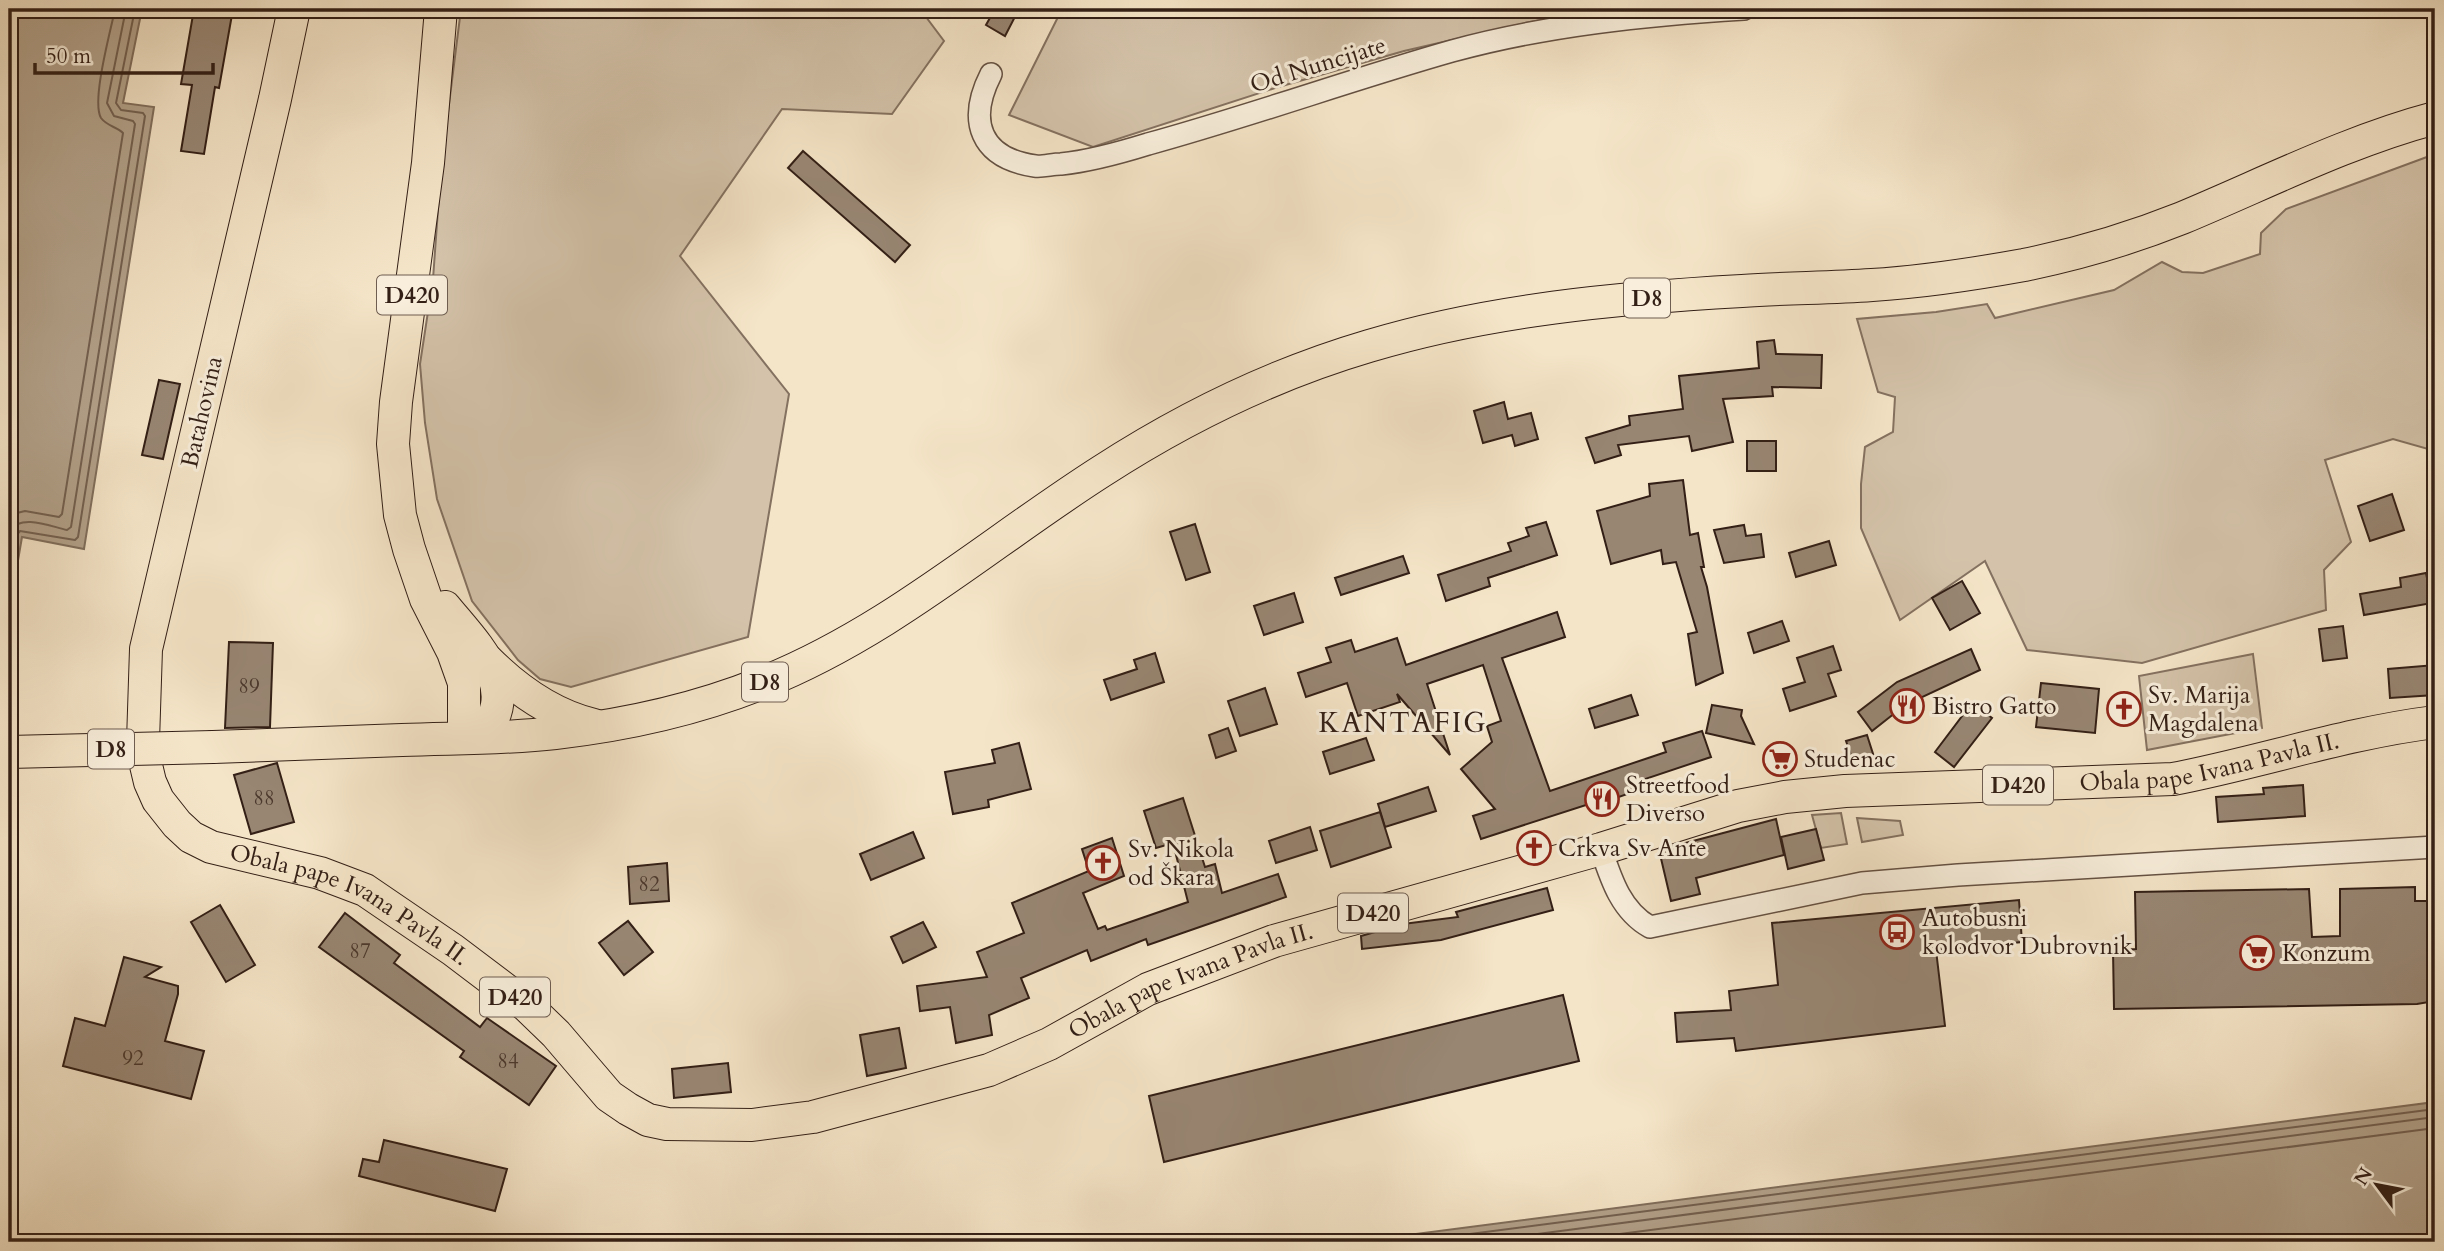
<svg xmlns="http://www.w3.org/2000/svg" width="2444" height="1251" font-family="Cardo,serif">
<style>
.green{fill:#d4c3aa;stroke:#847160;stroke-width:2}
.water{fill:#b3a28b;stroke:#806e5c;stroke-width:2}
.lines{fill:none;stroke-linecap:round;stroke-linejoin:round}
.shore{stroke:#736050;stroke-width:2}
.building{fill:#988673;stroke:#331f16;stroke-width:2}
.minor-casing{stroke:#645042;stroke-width:24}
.primary-casing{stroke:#331f16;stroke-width:34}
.minor{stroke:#f8eedb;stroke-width:21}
.primary{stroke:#f5e5c8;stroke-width:32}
.primary-bridge-casing{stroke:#331f16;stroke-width:34;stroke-linecap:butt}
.primary-bridge{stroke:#f5e5c8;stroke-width:32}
.labels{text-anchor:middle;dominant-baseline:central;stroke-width:6;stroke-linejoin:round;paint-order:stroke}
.number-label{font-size:21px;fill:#4c392d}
.shield{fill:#f8eedb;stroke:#6e5d51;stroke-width:2}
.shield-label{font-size:23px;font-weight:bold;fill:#331f16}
.street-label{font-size:24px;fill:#331f16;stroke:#f8eedb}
.poi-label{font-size:24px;fill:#331f16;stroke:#f8eedb;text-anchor:start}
.quarter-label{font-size:28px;letter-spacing:2px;fill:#331f16;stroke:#f8eedb}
</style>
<rect width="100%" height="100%" fill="#f5e5c8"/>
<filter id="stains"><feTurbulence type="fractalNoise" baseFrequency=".00286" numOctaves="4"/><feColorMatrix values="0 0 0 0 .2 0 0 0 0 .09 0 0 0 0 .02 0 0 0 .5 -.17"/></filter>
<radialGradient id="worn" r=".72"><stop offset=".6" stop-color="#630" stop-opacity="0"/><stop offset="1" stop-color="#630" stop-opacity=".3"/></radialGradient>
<g class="green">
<polygon points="461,9 920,9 944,41 892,114 782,109 680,256 789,394 748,637 571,687 540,679 518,660 472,601 437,499 425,423 420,364 433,279 441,168"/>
<polygon points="1062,9 1600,9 1530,22 1404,51 1275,88 1093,147 1009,115"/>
<polygon points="2435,154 2435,451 2393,439 2325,460 2351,542 2324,570 2326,610 2142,663 2027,650 1985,561 1900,620 1861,528 1861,484 1865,447 1893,432 1895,397 1878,392 1857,319 1936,312 1987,304 1995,318 2114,290 2162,262 2182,272 2203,273 2260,254 2261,233 2286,209"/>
<polygon points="2253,654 2262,728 2147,750 2139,676"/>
<polygon points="1841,813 1847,844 1821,848 1812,815"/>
<polygon points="1857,818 1900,821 1903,835 1862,842"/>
</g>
<g class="water">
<polygon points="9,9 142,9 123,103 154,107 84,549 22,537 9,613"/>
<polygon points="2435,1102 2435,1242 1354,1242"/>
</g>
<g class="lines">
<g class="shore">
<path d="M9,515L25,511L59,517L62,514L123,133C117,127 107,126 101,118C91,101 111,30 115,9"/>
<path d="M9,530C23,514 49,526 67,530L71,527L135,124L133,121L114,116L107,103L126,9"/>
<polyline points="9,572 15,537 20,531 75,540 78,537 145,116 143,113 121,110 116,103 135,9"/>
<polyline points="1408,1242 2435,1109"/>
<polyline points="1476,1242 2435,1117"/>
<polyline points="1558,1242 2435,1128"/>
</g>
</g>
<g class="building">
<polygon points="194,9 233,9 219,88 215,87 204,154 181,151 192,85 181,84"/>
<polygon points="995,9 1019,9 1005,36 986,25"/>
<polygon points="803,151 910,245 895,262 788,168"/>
<polygon points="1774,340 1776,354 1822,355 1821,388 1772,387 1773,396 1723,399 1733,442 1692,451 1689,436 1618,445 1621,455 1595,463 1586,438 1630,425 1629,416 1683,409 1679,376 1759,368 1757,342"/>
<polygon points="159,380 180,384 163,459 142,455"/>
<polygon points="1504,402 1508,419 1531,413 1538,439 1515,446 1512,435 1483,443 1474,411"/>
<rect x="1747" y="441" width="29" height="30"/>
<polygon points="1683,480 1690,535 1698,533 1704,567 1701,567 1707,587 1723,673 1696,685 1688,634 1697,632 1676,562 1663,564 1661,550 1611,564 1597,511 1650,496 1649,484"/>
<polygon points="2392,494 2404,530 2370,541 2358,506"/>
<polygon points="1546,522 1557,555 1488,578 1490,586 1446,601 1438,575 1511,551 1508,543 1529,536 1526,528"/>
<polygon points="1195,524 1210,572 1186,580 1170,532"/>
<polygon points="1744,525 1746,536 1761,534 1764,557 1724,563 1714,530"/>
<polygon points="1829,541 1836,565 1796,577 1789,553"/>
<polygon points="1403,556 1409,573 1341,595 1335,578"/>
<polygon points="2426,573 2432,603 2364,615 2360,594 2401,587 2400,578"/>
<polygon points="1962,581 1980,613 1950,630 1932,598"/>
<polygon points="1294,593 1303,622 1264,635 1254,606"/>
<polygon points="1557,612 1565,637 1502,658 1550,791 1666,752 1663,743 1702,731 1711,757 1636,782 1639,790 1590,807 1589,804 1481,839 1473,816 1495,809 1461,769 1492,742 1487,726 1501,721 1483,665 1427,684 1450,755 1397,694 1400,702 1358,716 1347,683 1306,697 1298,673 1331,662 1326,648 1351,640 1355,652 1397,638 1406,665"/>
<polygon points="1782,621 1789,641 1754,653 1748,633"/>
<polygon points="2343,626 2347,658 2323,661 2319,629"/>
<polygon points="229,642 273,643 270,727 225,728"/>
<polygon points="1833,646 1841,670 1828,674 1836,696 1790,711 1783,689 1805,682 1797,658"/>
<polygon points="1971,649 1980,670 1905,705 1872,731 1858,712 1897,682"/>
<polygon points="1155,653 1164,682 1111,700 1104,680 1137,669 1134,660"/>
<polygon points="2435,665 2435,695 2390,698 2388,669"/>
<polygon points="2041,683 2099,689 2095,733 2036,727"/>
<polygon points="1265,688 1277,724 1240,736 1228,701"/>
<polygon points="1631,695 1638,715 1595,728 1589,709"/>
<polygon points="1972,703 1992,718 1954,767 1935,752"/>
<polygon points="1712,705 1742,710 1741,716 1754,744 1706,733"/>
<polygon points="1228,728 1236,751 1216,758 1209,735"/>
<polygon points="1867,735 1874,757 1854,764 1846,741"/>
<polygon points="1366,738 1374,760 1330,774 1323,752"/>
<polygon points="1019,743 1031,789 988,800 989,807 953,814 945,772 995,763 992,750"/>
<polygon points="277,763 294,822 251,834 234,775"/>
<polygon points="2303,785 2305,816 2218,822 2216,797 2264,794 2263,788"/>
<polygon points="1428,787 1436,811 1385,827 1378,804"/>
<polygon points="1183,798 1205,867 1215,864 1222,893 1278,874 1286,897 1148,945 1146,939 1091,961 1087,950 1021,978 1029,998 989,1015 992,1035 956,1043 950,1007 920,1011 917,986 987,977 977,952 1024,933 1012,903 1089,871 1082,849 1112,838 1124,876 1083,893 1098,929 1105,926 1107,930 1188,902 1173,843 1156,848 1144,811"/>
<polygon points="1380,812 1391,847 1331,867 1320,831"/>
<polygon points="1776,819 1784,855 1696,878 1700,894 1671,901 1659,850"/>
<polygon points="1310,827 1317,850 1276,863 1269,841"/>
<polygon points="1816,829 1824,860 1788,869 1781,837"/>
<polygon points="913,832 924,858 871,880 860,854"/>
<polygon points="667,863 669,901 630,904 628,867"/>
<polygon points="2415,887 2415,901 2435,901 2435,1001 2417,1004 2114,1009 2113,950 2136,949 2135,892 2309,889 2312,937 2340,936 2340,889"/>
<polygon points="1547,888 1553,910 1441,940 1362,949 1361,936 1403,924 1458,917 1456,912"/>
<polygon points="2019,900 2022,942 1936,950 1945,1026 1736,1051 1734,1038 1677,1042 1675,1013 1731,1010 1729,991 1778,985 1772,923"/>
<polygon points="220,905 255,965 226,982 191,922"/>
<polygon points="345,913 400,955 394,963 480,1027 487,1018 556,1066 529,1105 460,1057 464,1051 319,947"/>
<polygon points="628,921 653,952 624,975 599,943"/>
<polygon points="923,922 936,947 903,963 891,937"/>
<polygon points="124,957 161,967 145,977 178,986 178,994 165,1041 204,1051 191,1099 63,1066 75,1018 105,1026"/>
<polygon points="1563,995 1579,1061 1164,1162 1149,1096"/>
<polygon points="899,1028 906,1068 867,1076 860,1035"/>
<polygon points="728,1063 731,1092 674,1098 672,1069"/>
<polygon points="384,1140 507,1169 495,1211 359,1176 363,1159 379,1162"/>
</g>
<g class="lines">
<g class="minor-casing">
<g id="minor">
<path d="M991,74C967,121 980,158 1035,166C1043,167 1052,164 1061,164C1091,161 1119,153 1148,144C1250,116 1350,80 1452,51C1547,25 1646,15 1744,9"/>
<path d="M1601,849C1611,879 1621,911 1650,927L1862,883L1958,875L2435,847"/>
</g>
</g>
<g class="primary-casing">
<g id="primary">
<path id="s1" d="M294,9L275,99L146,649L143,741L145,761L150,782L158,800L177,824L191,837L211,847L320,873L365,890L453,950L527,1006L556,1034L609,1096L628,1109L648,1120L667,1124L752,1125L813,1117L989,1070L1049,1044L1148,989L1274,941L1601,849L1738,806L1785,797L1845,791L2173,779C2261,762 2346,733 2435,722"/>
<polyline points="441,9 428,163 396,402 393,444 400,515 409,549 426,599 453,652 464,683 464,738"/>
<path d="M445,607C476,645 523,688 481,737"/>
<path d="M487,660C517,690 552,715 594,725"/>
<path d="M213,747C276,745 339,742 402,740C453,738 505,739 555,733C625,725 697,709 762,683C888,633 989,543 1102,471C1184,418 1274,374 1369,346C1489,310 1617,298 1742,291C1785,288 1829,288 1872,285C1923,282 1974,274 2024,265C2078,254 2132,238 2182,218C2266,183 2348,141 2435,118"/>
</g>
</g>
<use href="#minor" class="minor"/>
<use href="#primary" class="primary"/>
<g class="primary-bridge-casing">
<polyline id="primary-bridge" points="9,752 213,747"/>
</g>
<use href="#primary-bridge" class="primary-bridge"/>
</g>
<defs>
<g id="restaurant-ring" transform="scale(1.75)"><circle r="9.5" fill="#f8eedb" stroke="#8f2418" stroke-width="1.5"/><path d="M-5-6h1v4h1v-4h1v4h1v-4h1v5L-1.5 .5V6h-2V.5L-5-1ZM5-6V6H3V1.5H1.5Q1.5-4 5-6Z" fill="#8f2418"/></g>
<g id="church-ring" transform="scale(1.75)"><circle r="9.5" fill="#f8eedb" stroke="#8f2418" stroke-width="1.5"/><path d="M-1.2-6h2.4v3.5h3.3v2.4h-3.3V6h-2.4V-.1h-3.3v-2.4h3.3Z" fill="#8f2418"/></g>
<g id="supermarket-ring" transform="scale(1.75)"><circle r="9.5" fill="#f8eedb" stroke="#8f2418" stroke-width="1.5"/><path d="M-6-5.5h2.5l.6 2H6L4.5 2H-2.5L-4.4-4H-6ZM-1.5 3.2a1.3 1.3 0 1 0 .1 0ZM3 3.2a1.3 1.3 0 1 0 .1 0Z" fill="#8f2418"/></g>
<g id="bus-ring" transform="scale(1.75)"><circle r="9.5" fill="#f8eedb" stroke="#8f2418" stroke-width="1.5"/><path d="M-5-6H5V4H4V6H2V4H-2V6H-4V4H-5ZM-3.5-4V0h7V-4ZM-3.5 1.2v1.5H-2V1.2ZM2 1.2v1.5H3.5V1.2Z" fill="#8f2418"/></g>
</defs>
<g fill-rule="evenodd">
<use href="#restaurant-ring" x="1907" y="706"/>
<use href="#church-ring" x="2124" y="709"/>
<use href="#supermarket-ring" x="1780" y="759"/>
<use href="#restaurant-ring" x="1602" y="799"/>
<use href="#church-ring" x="1534" y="848"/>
<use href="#church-ring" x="1103" y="863"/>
<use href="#bus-ring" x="1897" y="932"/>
<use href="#supermarket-ring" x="2257" y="953"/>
</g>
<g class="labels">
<g class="number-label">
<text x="249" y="686">89</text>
<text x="264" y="798">88</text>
<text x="649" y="884">82</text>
<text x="360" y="951">87</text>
<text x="133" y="1058">92</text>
<text x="508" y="1061">84</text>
</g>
<g class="shield">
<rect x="377" y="275.5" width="70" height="39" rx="5"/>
<rect x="1624" y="278.5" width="46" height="39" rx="5"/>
<rect x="742" y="662.5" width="46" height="39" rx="5"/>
<rect x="88" y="729.5" width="46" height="39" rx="5"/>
<rect x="1983" y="765.5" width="70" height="39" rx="5"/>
<rect x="1338" y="893.5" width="70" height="39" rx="5"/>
<rect x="480" y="977.5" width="70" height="39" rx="5"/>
</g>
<g class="shield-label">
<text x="412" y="295">D420</text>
<text x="1647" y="298">D8</text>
<text x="765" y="682">D8</text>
<text x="111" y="749">D8</text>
<text x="2018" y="785">D420</text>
<text x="1373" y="913">D420</text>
<text x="515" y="997">D420</text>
</g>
<g class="street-label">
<text transform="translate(1318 65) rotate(-17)">Od Nuncijate</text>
<text transform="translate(202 412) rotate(-77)">Batahovina</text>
<text stroke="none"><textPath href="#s1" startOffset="3029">Obala pape Ivana Pavla II.</textPath></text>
<text stroke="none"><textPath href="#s1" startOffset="1034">Obala pape Ivana Pavla II.</textPath></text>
<text stroke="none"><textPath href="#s1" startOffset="1979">Obala pape Ivana Pavla II.</textPath></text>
</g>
<g class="poi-label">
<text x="2148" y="695">Sv. Marija<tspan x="2148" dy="28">Magdalena</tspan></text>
<text x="1932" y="706">Bistro Gatto</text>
<text x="1804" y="759">Studenac</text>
<text x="1626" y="785">Streetfood<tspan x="1626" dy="28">Diverso</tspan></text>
<text x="1558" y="848">Crkva Sv Ante</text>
<text x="1128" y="849">Sv. Nikola<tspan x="1128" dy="28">od Škara</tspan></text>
<text x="1922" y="918">Autobusni<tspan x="1922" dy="28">kolodvor Dubrovnik</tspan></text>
<text x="2282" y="953">Konzum</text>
</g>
<g class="quarter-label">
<text x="1403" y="723">KANTAFIG</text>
</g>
</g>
<rect width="2444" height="1251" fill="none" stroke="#f5e5c8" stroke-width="35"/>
<rect x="10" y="10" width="2423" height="1230" fill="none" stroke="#331f16" stroke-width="3.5"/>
<rect x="18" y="18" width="2409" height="1216" fill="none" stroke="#331f16" stroke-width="2"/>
<g transform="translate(2377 1185) rotate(302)" stroke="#f8eedb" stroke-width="5" paint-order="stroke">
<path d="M0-5L12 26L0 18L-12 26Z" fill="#331f16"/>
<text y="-10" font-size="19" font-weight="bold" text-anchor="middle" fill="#331f16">N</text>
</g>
<path d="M35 63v10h178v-10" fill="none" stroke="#331f16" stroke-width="3.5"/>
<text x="46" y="63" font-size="21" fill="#331f16" stroke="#f8eedb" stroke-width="5" paint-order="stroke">50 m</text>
<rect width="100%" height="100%" filter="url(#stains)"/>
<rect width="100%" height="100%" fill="url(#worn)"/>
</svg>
